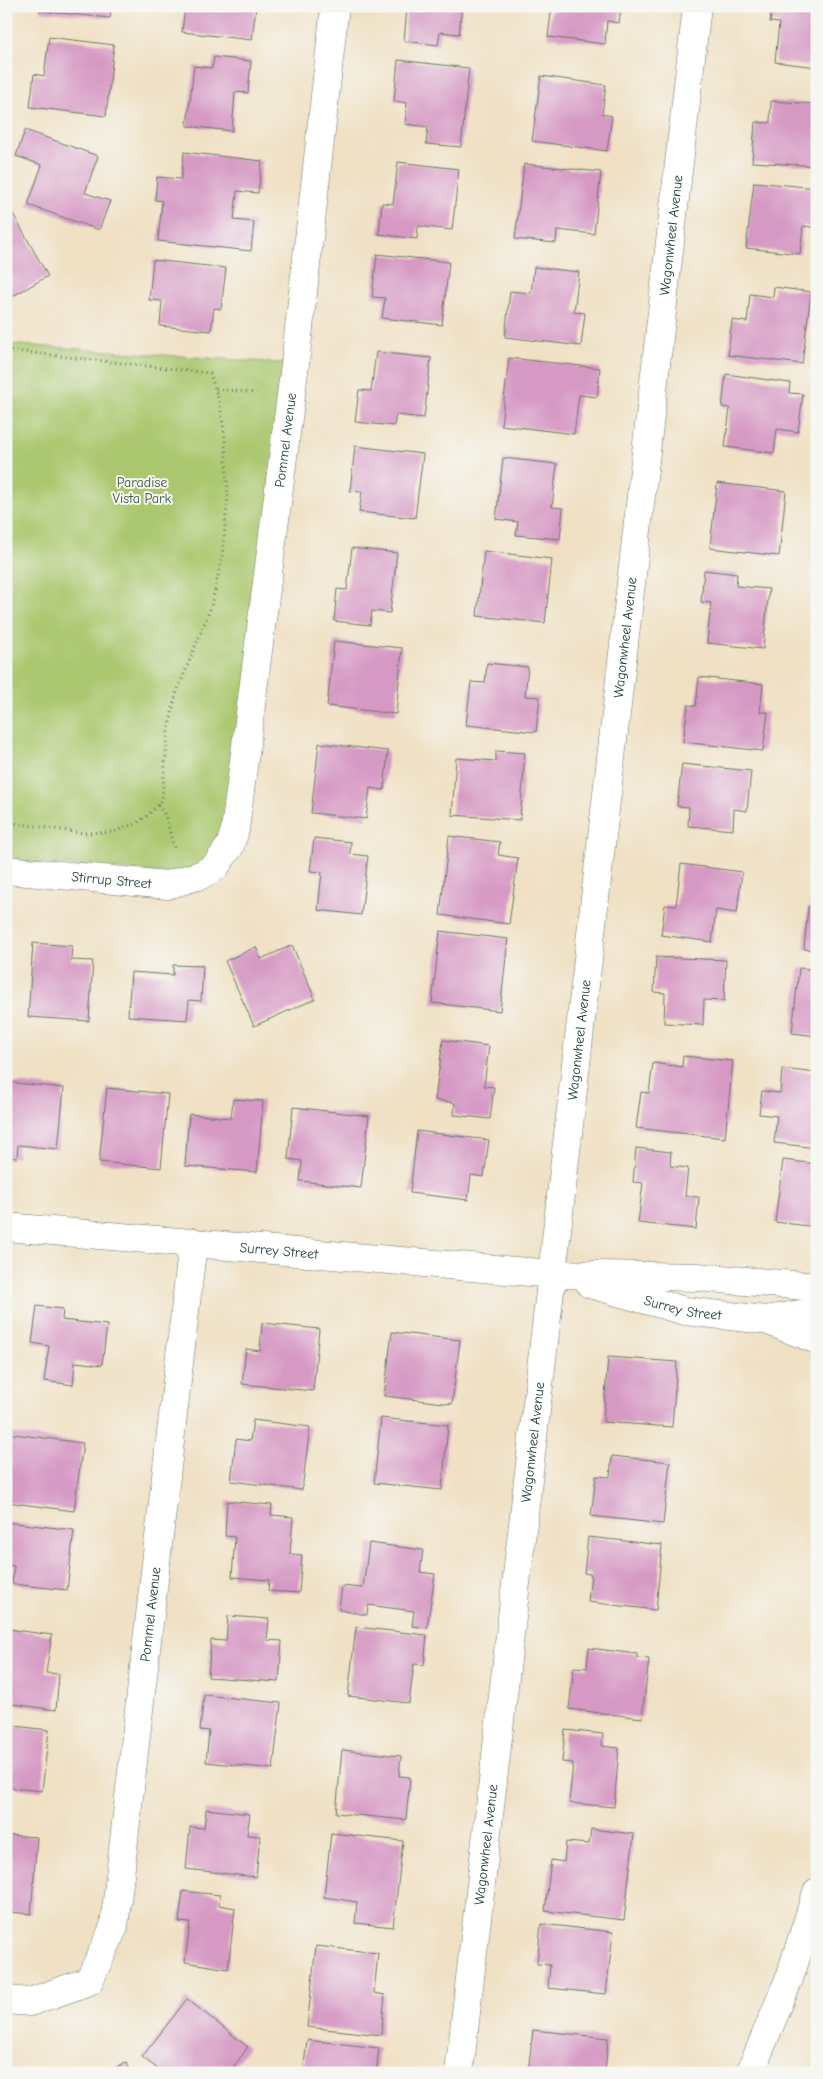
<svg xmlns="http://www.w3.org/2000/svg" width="823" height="2079" font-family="'Comic Neue',sans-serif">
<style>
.green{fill:#abc86f;stroke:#658252}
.building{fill:#d699c4}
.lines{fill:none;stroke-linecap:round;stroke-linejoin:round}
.street-casing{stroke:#687667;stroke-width:29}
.primary-casing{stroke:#687667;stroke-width:29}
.path{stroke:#687667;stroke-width:3;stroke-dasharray:1 4;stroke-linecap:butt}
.street{stroke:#fff;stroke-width:28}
.primary{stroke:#fff;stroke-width:28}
.labels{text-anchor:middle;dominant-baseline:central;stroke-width:4;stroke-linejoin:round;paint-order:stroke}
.street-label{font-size:14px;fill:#1f3d34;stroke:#f6f6f2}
.park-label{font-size:14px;fill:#3b5940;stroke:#f6f6f2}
</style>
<rect width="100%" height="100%" fill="#f6f6f2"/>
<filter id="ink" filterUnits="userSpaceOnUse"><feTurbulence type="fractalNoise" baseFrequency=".02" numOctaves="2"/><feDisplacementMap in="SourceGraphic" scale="10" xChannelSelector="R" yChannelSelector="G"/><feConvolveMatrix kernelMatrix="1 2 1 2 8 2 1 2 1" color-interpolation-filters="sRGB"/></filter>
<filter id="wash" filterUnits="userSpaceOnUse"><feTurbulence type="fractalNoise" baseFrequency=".0096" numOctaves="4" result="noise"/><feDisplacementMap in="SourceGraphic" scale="20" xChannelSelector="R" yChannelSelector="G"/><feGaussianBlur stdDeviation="1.12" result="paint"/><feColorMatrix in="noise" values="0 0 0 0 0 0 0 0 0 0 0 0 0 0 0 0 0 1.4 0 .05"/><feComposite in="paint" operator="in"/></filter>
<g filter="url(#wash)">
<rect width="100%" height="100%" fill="#f0e1c5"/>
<polygon class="green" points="6,344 295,364 234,842 198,876 6,860"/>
<g id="blocks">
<g class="building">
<polygon points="40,6 112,6 110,18 40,11"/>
<polygon points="185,6 256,6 252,40 182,32"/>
<polygon points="418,6 462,6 459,34 440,32 438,45 404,41 407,8 418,10"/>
<polygon points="552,6 621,6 619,23 607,21 605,44 548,37"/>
<polygon points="772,6 817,6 817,67 775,62 779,23 770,22"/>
<polygon points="49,37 114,45 106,116 30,107 34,74 44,76"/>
<polygon points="214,57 251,61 248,93 235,92 232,131 187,126 194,66 212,68"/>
<polygon points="398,60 469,68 461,147 426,144 428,127 405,124 407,103 394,101"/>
<polygon points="541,76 606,85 602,114 612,116 607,151 532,141"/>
<polygon points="771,101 817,104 817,166 752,162 755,122 770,123"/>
<polygon points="25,130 98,156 85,193 110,201 99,230 28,205 42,165 16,156"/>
<polygon points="184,152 262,161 258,193 237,191 234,220 254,222 251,251 158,241 162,201 155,200 157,177 181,179"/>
<polygon points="398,162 459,169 452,230 418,226 417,239 379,234 382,203 393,204"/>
<polygon points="524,164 601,172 594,234 557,230 556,243 515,239"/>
<polygon points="754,182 817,188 817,228 803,226 800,254 746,248"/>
<polygon points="12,212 48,276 6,300 6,215"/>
<polygon points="377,254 449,262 442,325 382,318 385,298 372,297"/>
<polygon points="153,260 226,268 221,309 214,308 211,331 160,326 162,301 149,300"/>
<polygon points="534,267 579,272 574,312 585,313 581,346 505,337 510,291 531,293"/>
<polygon points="774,287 811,292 802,364 728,355 732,320 747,322 750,294 773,297"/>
<polygon points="376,352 431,358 424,418 396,415 394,426 355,422 359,390 371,391"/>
<polygon points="509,358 600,368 597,397 579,395 574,434 501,425"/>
<polygon points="726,374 790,383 789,393 803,394 798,432 777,429 774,453 725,447 730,408 722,407"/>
<polygon points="355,446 423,454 415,518 359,512 362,492 350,491"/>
<polygon points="503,458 557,464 552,507 563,508 560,539 516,535 518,522 496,519"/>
<polygon points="717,483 786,491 779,556 710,548"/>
<polygon points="352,548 397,553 390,613 372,611 370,625 334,621 337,589 347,590"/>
<polygon points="484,551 552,559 545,623 477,616"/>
<polygon points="704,570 737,574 736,586 769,589 763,649 707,643 711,603 701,602"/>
<polygon points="334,641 402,648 396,714 327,706"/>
<polygon points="487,663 528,667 525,696 540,697 536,732 466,725 471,682 485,683"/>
<polygon points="699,677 763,684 760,712 768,712 763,751 683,742 688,705 696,706"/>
<polygon points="319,743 388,751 384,790 370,788 366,819 311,813"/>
<polygon points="496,751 525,753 520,820 452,815 456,758 496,761"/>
<polygon points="682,764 751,771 747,811 734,809 733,830 688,826 689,807 677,806"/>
<polygon points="449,836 500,842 498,855 518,858 509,924 440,915"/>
<polygon points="314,838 351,842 350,854 368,856 361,915 318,910 322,872 310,871"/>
<polygon points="681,864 742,872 737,913 716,910 712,942 661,935 665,905 676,906"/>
<polygon points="808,907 817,908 817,950 804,949"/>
<polygon points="440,931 508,939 500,1011 432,1003"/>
<polygon points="33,943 72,946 71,960 93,961 89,1021 28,1017"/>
<polygon points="292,945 315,999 254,1026 225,961 256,947 261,959"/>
<polygon points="656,957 726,960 724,1001 704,1000 703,1025 664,1023 665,993 654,992"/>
<polygon points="173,965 203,966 201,1001 189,1000 187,1020 128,1016 131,972 173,975"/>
<polygon points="799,968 817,970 817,1036 792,1033"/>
<polygon points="443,1040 489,1046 484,1086 494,1087 490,1119 454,1115 455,1103 435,1100"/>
<polygon points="683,1056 733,1061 725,1138 636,1128 641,1092 649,1093 653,1063 682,1067"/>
<polygon points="782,1069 817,1073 817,1148 774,1143 777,1116 759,1114 762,1091 780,1093"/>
<polygon points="6,1082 64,1088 58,1149 18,1145 17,1158 6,1157"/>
<polygon points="107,1088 168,1094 161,1168 99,1162"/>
<polygon points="233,1099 263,1101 257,1172 185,1166 189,1114 231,1118"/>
<polygon points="293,1107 369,1116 361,1188 300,1181 302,1161 288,1159"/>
<polygon points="417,1131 489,1140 484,1177 471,1175 468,1200 410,1193"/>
<polygon points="636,1148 671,1152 670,1166 688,1168 685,1196 699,1197 696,1229 638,1223 643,1183 633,1182"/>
<polygon points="783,1160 817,1164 817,1227 775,1222"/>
<polygon points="37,1306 63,1309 62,1320 107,1325 102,1365 75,1362 73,1385 44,1381 49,1346 32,1343"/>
<polygon points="262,1323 319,1329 313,1391 242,1384 246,1349 260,1351"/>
<polygon points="392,1332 460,1340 452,1404 384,1396"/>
<polygon points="608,1357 677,1362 672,1427 603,1422"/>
<polygon points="381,1418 448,1425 442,1490 374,1483"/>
<polygon points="253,1420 310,1427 302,1490 231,1481 236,1439 250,1441"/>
<polygon points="6,1433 83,1443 74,1511 6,1502"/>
<polygon points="612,1456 670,1462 663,1524 591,1516 596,1476 610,1477"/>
<polygon points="227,1501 272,1505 271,1515 293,1517 290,1554 302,1555 299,1593 268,1591 269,1580 232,1577 235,1537 225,1536"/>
<polygon points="6,1522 74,1530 67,1590 12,1584 14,1566 6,1565"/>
<polygon points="588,1537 662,1545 656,1610 588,1602 591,1574 584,1573"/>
<polygon points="369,1543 423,1550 420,1572 435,1574 427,1628 412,1626 414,1611 368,1605 367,1615 339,1610 342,1586 363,1588"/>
<polygon points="228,1616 269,1619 267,1640 282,1641 279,1682 208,1677 211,1640 226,1641"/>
<polygon points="356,1627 427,1635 424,1665 414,1664 409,1703 348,1696"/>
<polygon points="7,1629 52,1635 46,1673 59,1674 56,1710 6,1703"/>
<polygon points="589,1648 637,1654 637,1658 649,1659 642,1718 569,1709 574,1667 587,1668"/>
<polygon points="204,1695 281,1703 273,1769 206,1762 209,1731 200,1730"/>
<polygon points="6,1725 49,1730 42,1791 6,1787"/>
<polygon points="565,1730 603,1734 602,1746 619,1748 614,1807 569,1803 573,1763 562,1762"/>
<polygon points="342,1750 401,1756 399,1776 410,1777 406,1820 336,1813"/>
<polygon points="206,1809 250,1814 247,1835 260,1836 256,1877 186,1869 190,1827 204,1828"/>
<polygon points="591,1829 634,1834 624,1920 545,1911 551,1860 564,1862 566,1842 589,1844"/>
<polygon points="331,1833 403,1841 393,1927 355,1923 357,1902 324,1897"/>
<polygon points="6,1835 37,1837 31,1914 9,1912 8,1926 6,1925"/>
<polygon points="183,1891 220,1895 219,1905 235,1908 228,1969 185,1962 190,1923 179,1922"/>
<polygon points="541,1924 613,1932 606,1994 548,1988 550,1965 537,1964"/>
<polygon points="316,1946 378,1953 374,1993 385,1995 381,2035 307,2027"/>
<polygon points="187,1999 248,2047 229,2073 163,2073 142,2057"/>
<polygon points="533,2030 608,2038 605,2073 528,2073"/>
<polygon points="307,2040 379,2048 376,2073 303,2073"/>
<polygon points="126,2062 132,2073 106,2073"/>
</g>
</g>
</g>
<g filter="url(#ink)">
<use href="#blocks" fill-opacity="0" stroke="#687667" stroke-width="1"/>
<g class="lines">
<g class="street-casing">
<g id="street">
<path id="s1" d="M6,870L167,885L201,875L215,867L230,846L235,830L295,364L335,6"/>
<path id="s2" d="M6,1227L552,1274L697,1277L817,1287"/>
<path id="s3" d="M590,1284L685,1311L766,1320L817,1311"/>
<path id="s4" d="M6,2000L30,2002L89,1981L114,1927L193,1242"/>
<path id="s5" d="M459,2073L552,1274L697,6"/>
</g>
</g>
<g class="primary-casing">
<g id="primary">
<polyline points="766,1320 817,1340"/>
<polyline points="750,2073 789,1979 817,1892"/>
</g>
</g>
<g class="path">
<polyline points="6,350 210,373 220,404 225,438 228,495 222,558 211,607 176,694 168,732 162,797 158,805 148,815 137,823 113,832 83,833 6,822"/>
<polyline points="216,389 256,393"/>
<polyline points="158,805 165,815 175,851"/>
</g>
<use href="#street" class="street"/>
<use href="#primary" class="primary"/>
</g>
</g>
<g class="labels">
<g class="street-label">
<text stroke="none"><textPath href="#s5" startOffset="1850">Wagonwheel Avenue</textPath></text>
<text stroke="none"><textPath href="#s1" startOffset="649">Pommel Avenue</textPath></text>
<text stroke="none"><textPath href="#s5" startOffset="1445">Wagonwheel Avenue</textPath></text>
<text stroke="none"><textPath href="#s1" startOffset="106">Stirrup Street</textPath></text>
<text stroke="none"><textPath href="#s5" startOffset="1040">Wagonwheel Avenue</textPath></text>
<text stroke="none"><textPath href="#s2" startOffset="274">Surrey Street</textPath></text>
<text stroke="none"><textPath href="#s3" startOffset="96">Surrey Street</textPath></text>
<text stroke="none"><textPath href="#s5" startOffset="635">Wagonwheel Avenue</textPath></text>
<text stroke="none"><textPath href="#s4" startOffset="461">Pommel Avenue</textPath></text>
<text stroke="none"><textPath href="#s5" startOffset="230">Wagonwheel Avenue</textPath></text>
</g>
<g class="park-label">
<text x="142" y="482">Paradise<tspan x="142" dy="16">Vista Park</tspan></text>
</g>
</g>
<rect width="823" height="2079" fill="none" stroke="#f6f6f2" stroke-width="25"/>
</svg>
